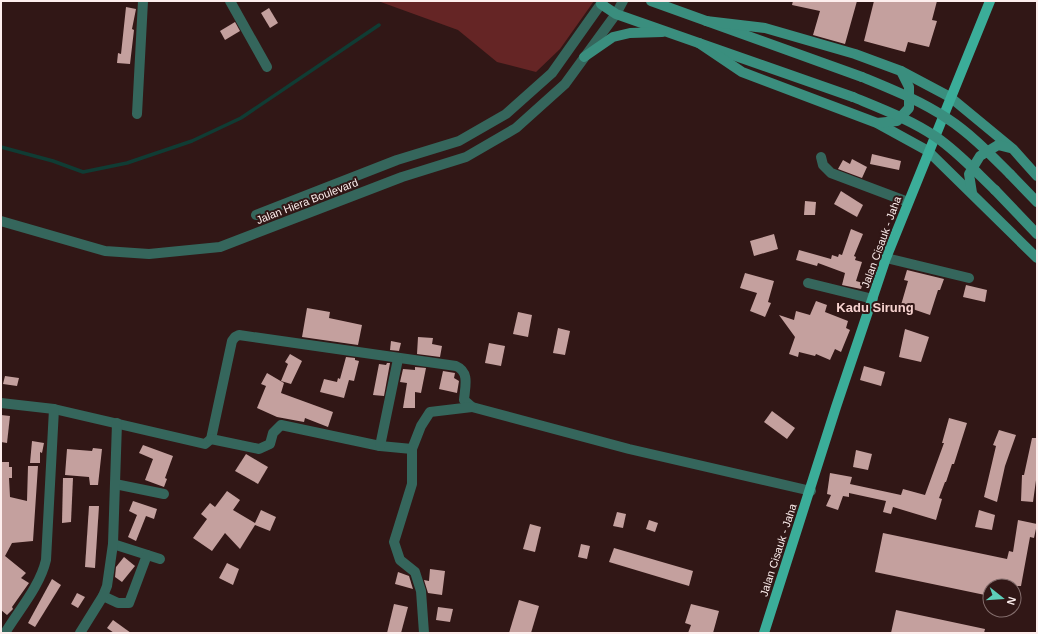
<svg xmlns="http://www.w3.org/2000/svg" width="1038" height="634" font-family="Helvetica,sans-serif">
<style>
.green{fill:#652525}
.lines{fill:none;stroke-linecap:round;stroke-linejoin:round}
.stream{stroke:#103c34;stroke-width:3.5}
.building{fill:#c4a09e}
.street{stroke:#35665c;stroke-width:10}
.secondary{stroke:#3a8e7e;stroke-width:10}
.primary{stroke:#3bad99;stroke-width:10}
.secondary-bridge{stroke:#3a8e7e;stroke-width:10}
.labels{text-anchor:middle;dominant-baseline:central;stroke-width:4;stroke-linejoin:round;paint-order:stroke}
.street-label{font-size:11px;fill:#fdeeed;stroke:#311716}
.quarter-label{font-size:13px;font-weight:bold;fill:#f8d3d0;stroke:#311716}
</style>
<rect width="100%" height="100%" fill="#311716"/>
<polygon class="green" points="378,1 594,1 560,49 536,72 497,62 458,30"/>
<g class="lines">
<polyline class="stream" points="1,147 53,161 83,172 127,163 192,141 241,118 379,25"/>
</g>
<g class="building">
<polygon points="793,1 857,1 845,44 813,35 820,11 792,5"/>
<polygon points="874,1 937,1 932,20 937,21 929,47 908,42 905,52 864,41"/>
<polygon points="126,7 136,9 132,29 134,30 130,64 117,63 118,53 121,54"/>
<polygon points="269,8 278,23 270,28 261,13"/>
<polygon points="235,22 240,31 225,40 220,31"/>
<polygon points="872,154 901,161 899,170 870,164"/>
<polygon points="852,159 867,167 862,178 838,169 843,160 850,164"/>
<polygon points="841,191 863,205 857,217 834,204"/>
<polygon points="805,201 816,202 815,215 804,215"/>
<polygon points="851,229 863,234 854,256 856,257 855,260 862,262 856,281 863,283 861,289 842,285 845,273 818,263 817,266 796,260 799,250 831,259 832,255 838,257 839,254 842,255"/>
<polygon points="774,234 778,249 754,256 750,241"/>
<polygon points="907,270 944,279 940,290 938,290 930,315 901,305 908,281 904,280"/>
<polygon points="745,273 774,281 768,302 771,303 765,317 750,311 757,293 740,288"/>
<polygon points="966,285 987,290 985,302 963,297"/>
<polygon points="816,301 827,305 825,312 848,321 846,328 850,330 841,352 835,349 830,360 816,354 815,356 799,352 798,357 789,354 795,337 779,315 794,320 796,311 810,315"/>
<polygon points="307,308 330,312 329,318 362,325 358,345 302,337"/>
<polygon points="518,312 532,315 528,337 513,334"/>
<polygon points="558,328 570,331 565,355 553,353"/>
<polygon points="905,329 929,337 921,362 899,357"/>
<polygon points="418,337 433,338 432,344 442,346 440,357 417,354"/>
<polygon points="391,341 401,343 399,351 390,350"/>
<polygon points="489,343 505,346 501,366 485,363"/>
<polygon points="290,354 302,361 291,384 281,381 288,364 285,362"/>
<polygon points="346,357 355,358 355,360 359,361 354,381 349,380 344,398 320,392 324,379 337,382 338,378 340,379"/>
<polygon points="387,363 390,363 384,396 373,395 379,364 386,365"/>
<polygon points="864,366 885,372 881,386 860,380"/>
<polygon points="415,367 426,368 421,393 415,392 415,408 403,408 407,383 400,382 403,369 415,370"/>
<polygon points="443,371 455,373 454,378 459,381 457,393 439,389"/>
<polygon points="267,373 284,383 281,393 333,412 328,427 305,418 304,422 277,417 257,408 266,386 261,384"/>
<polygon points="5,376 19,378 17,386 3,384"/>
<polygon points="772,411 795,428 787,439 764,422"/>
<polygon points="1,415 10,416 7,443 1,442"/>
<polygon points="949,418 967,423 954,464 952,464 946,482 945,482 939,498 942,499 936,520 893,507 891,514 883,512 886,501 849,493 849,497 843,496 838,510 826,506 831,495 827,494 830,473 852,477 850,484 901,495 903,489 925,495 944,443 942,443"/>
<polygon points="999,430 1016,435 1005,466 997,502 984,497 996,446 993,445"/>
<polygon points="1032,438 1037,438 1037,473 1033,502 1021,501 1022,475 1024,475"/>
<polygon points="32,441 44,443 42,453 40,452 40,463 30,463"/>
<polygon points="143,445 173,456 165,478 167,479 164,487 145,480 153,459 139,453"/>
<polygon points="93,448 102,449 98,485 90,485 89,477 65,475 67,449 92,451"/>
<polygon points="856,450 872,454 868,470 853,467"/>
<polygon points="246,454 268,467 258,484 235,471"/>
<polygon points="1,462 9,462 9,467 12,467 12,478 9,478 10,497 27,501 28,466 38,466 33,541 12,543 5,556 26,573 21,578 29,583 12,607 13,609 7,615 1,610"/>
<polygon points="63,478 73,478 71,522 62,523"/>
<polygon points="227,491 240,500 233,510 255,523 261,510 276,517 270,531 255,525 240,549 225,533 212,551 193,538 207,519 201,514 210,503 215,507"/>
<polygon points="133,501 157,509 154,519 146,516 136,541 128,537 137,515 129,511"/>
<polygon points="89,506 99,506 95,568 85,567"/>
<polygon points="979,510 995,515 992,530 975,527"/>
<polygon points="617,512 626,514 623,528 613,526"/>
<polygon points="649,520 658,523 655,532 646,529"/>
<polygon points="1018,520 1037,524 1034,538 1030,537 1021,586 987,586 985,595 875,572 883,533 1007,559 1009,551 1013,552"/>
<polygon points="530,524 541,527 535,552 523,549"/>
<polygon points="581,544 590,546 587,559 578,557"/>
<polygon points="614,548 693,571 689,586 609,562"/>
<polygon points="124,557 135,566 122,582 115,577 116,567"/>
<polygon points="227,563 239,569 233,585 219,578"/>
<polygon points="430,569 445,571 442,595 428,593 424,580 429,581"/>
<polygon points="398,572 409,576 413,589 395,584"/>
<polygon points="52,579 61,585 35,627 28,623"/>
<polygon points="77,593 85,597 78,608 71,604"/>
<polygon points="519,600 539,606 531,633 509,633"/>
<polygon points="394,604 408,607 401,633 387,633"/>
<polygon points="691,604 719,611 713,633 688,633 691,625 685,623"/>
<polygon points="438,607 453,609 450,622 436,620"/>
<polygon points="896,610 985,629 984,633 891,633"/>
<polygon points="113,620 131,633 114,633 107,628"/>
</g>
<g class="lines">
<g class="street">
<polyline points="230,1 267,67"/>
<polyline points="137,114 143,1"/>
<polyline points="821,157 823,165 831,173 908,202"/>
<polyline points="256,215 397,160 459,141 506,114 552,73 603,1"/>
<polyline points="1,221 105,251 149,254 220,247 402,177 466,157 516,128 565,84 616,14 623,1"/>
<polyline points="886,258 969,278"/>
<polyline points="808,283 873,299"/>
<path d="M1,403L54,409L205,444L211,439L232,341L235,337L239,335L456,366C470,372 465,387 464,400L472,407L629,449L811,491"/>
<polyline points="211,439 259,449 270,444 273,433 281,425 380,446 412,449 421,426 430,412 472,407"/>
<polyline points="380,446 398,359"/>
<polyline points="412,449 412,484 394,542 400,560 415,572 421,591 424,633"/>
<polyline points="115,484 164,494"/>
<polyline points="113,544 160,559"/>
<polyline points="103,596 118,603 129,603 147,555"/>
<path d="M5,633C19,610 40,586 46,560L54,409"/>
<polyline points="80,633 103,596 107,586 113,544 117,423"/>
</g>
<g class="secondary">
<polyline points="651,1 862,77"/>
<polyline points="601,4 616,14 853,97"/>
<polyline points="706,21 765,28 855,54 901,71 950,97 1013,149 1037,176"/>
<polyline points="699,43 742,72 877,123 928,151 1037,258"/>
<polyline points="584,57 613,37 630,33 662,32"/>
<polyline points="877,123 897,121 909,108 909,87 901,71"/>
<polyline points="1010,174 1037,202"/>
<polyline points="995,190 1037,234"/>
<polyline points="972,193 969,174 980,156 998,145 1010,148"/>
</g>
<polyline class="primary" points="764,633 836,407 886,258 990,1"/>
<g class="secondary-bridge">
<path d="M862,77C891,89 921,101 948,119C971,134 991,155 1010,174"/>
<path d="M853,97C882,109 911,120 936,137C958,152 976,172 995,190"/>
</g>
</g>
<g class="labels">
<g class="street-label">
<text transform="translate(307 201) rotate(-21)">Jalan Hiera Boulevard</text>
<text transform="translate(881 242) rotate(-70)">Jalan Cisauk - Jaha</text>
<text transform="translate(778 550) rotate(-72)">Jalan Cisauk - Jaha</text>
</g>
<g class="quarter-label">
<text x="875" y="307">Kadu Sirung</text>
</g>
</g>
<rect width="1038" height="634" fill="none" stroke="#fdeeed" stroke-width="4"/>
<g transform="translate(1002 598) rotate(107)"><circle r="19" fill="#311716" stroke="#836d6c"/>
<path d="M0-3L7 15L0 10L-7 15Z" fill="#5dceb9"/>
<text y="-6" font-size="11" font-weight="bold" text-anchor="middle" fill="#fdeeed">N</text>
</g>
</svg>
